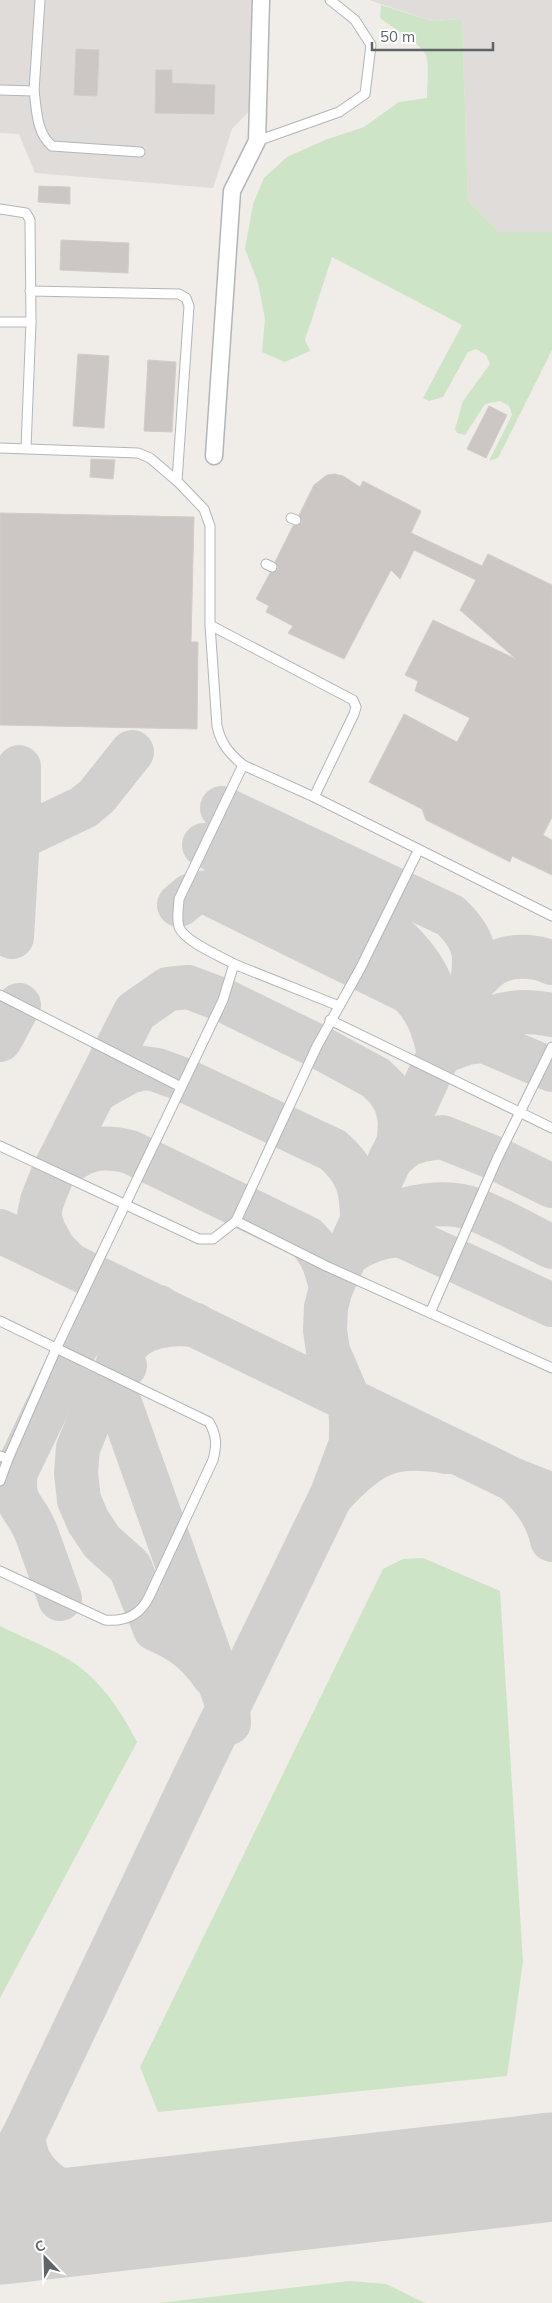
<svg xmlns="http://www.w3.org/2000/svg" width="552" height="2303" font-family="Mulish,sans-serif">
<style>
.industrial{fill:#dfdcda}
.green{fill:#cde5c6}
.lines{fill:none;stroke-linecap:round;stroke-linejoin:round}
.taxiway{stroke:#d2d0ce;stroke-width:44}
.runway{stroke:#d2d0ce;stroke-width:109}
.building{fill:#ccc7c4;stroke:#d4cdc6}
.service-casing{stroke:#b3b6b9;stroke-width:11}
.minor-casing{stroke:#b3b6b9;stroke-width:19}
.service{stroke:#fff;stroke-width:9}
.minor{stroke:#fff;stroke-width:16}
</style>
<rect width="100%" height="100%" fill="#f0ece8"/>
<g class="industrial">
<polygon points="0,0 256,0 253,107 232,129 213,188 35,173 19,134 0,133"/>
<polygon points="369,0 552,0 552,232 499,232 468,201 462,19 432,21"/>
</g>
<g class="green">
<path d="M381,5L432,21L462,19L468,201L499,232H552V350L498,458L489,461L512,415L509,406L500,401L485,404L465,435L457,433L455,429L463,401L490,364L486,355L476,349L468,352L443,397L429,401L423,398L462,325L332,257L305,340L310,351L285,362L262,352L265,319L258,283L245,249L253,204L264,178L287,157L325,140L364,127L399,102L427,98C427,85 429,71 427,58C426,46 391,27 380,18Z"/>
<polygon points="423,1558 500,1591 523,1962 507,2076 158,2112 140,2067 383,1569 403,1559"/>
<path d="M0,1626C27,1640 66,1653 88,1674C109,1693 124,1717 137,1742L0,1998Z"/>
<polygon points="350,2281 386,2284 425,2303 159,2303"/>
</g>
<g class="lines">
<g class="taxiway">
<path d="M222,808L451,916C474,939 477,952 472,983"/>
<polyline points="0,847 84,807 97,796 132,752"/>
<path d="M179,905L191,895L206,892L409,992C428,1010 433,1028 439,1053C440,999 435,974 395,936L204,845"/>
<polyline points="12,937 19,820 19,767"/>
<path d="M447,1039C485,1020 508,1005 552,1015"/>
<polyline points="0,1040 19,1005"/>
<polyline points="439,1053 466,1043 484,1041 552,1070"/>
<path d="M100,1088L129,1072L144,1068L157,1070L184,1080L333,1150C358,1172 362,1189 362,1221"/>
<polyline points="390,1159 407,1145 422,1140 442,1137 497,1159 552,1186"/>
<path d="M54,1171C82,1151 96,1143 130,1152L307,1238C322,1253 326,1267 331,1288"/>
<polyline points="0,1231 514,1480 552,1495"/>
<path d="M552,1247C527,1235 502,1220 476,1210C447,1199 406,1205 379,1220C365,1228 357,1240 348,1253C364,1242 380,1236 400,1235L552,1305"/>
<polyline points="69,1264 54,1249 44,1231 39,1215 42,1201 54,1171 135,1012 168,989 188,987 223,1000 317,1046 376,1078 388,1090 396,1103 400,1121 399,1139"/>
<path d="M196,1325C147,1320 111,1338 116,1392L228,1707L229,1723"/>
<path d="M125,1366L104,1385L78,1448L76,1473L79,1500L88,1521L102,1542L130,1567L155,1629C182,1641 196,1651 213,1675"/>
<path d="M514,1480C532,1496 547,1515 552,1540"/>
<path d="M333,1494C370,1454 391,1442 447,1452"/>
<path d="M60,1599C52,1577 44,1554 36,1532C25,1505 11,1505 16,1472L84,1331C107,1304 126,1302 159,1307"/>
<path d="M24,2135C22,2187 85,2203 126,2216"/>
<polyline points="508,2172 552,2146"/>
<polyline points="508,2172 552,2197"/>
<path d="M0,2178L24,2135L192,1782L332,1494L351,1443V1418L349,1400L328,1351L325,1330L326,1307L331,1288L472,983C478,978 485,969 493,964C510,954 535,955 552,963"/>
</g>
<polyline class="runway" points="0,2230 552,2167"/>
</g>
<g class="building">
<polygon points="76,49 99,50 97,96 74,95"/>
<polygon points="156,70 172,70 172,83 215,85 214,114 155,113"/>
<polygon points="39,186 70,187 70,204 38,202"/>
<polygon points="61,240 129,243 128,273 60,270"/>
<polygon points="78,354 109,356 104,428 73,426"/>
<polygon points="148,360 176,362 172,432 144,431"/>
<polygon points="489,406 507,415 486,458 467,449"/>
<polygon points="91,459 115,460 113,479 90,477"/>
<polygon points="335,474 343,476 360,487 363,481 421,511 411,533 482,566 488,554 552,585 552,817 543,835 552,840 552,875 512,856 510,862 426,820 422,809 369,782 404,714 457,742 470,718 415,691 418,681 405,675 433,620 516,659 460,610 476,580 414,550 400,579 391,570 344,659 288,633 293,626 266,612 269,606 256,599 270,573 277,570 278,566 275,562 293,526 302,523 299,515 314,485 327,475"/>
<polygon points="0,513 194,517 191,642 198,642 197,729 0,725"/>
</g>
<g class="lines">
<g class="service-casing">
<g id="service">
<path d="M0,90L34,91C37,111 36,132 52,146L140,152"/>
<polyline points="34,91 40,0"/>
<polyline points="257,141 339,112 365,94 371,45 355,20 330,0"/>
<polyline points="0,209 26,213 30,220 31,322 26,448"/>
<polyline points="30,291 179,294 186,298 189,306 177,481"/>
<polyline points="0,322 31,322"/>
<path d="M0,448L138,453L150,458L177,481L204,509L210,526V625L217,726C221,744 229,753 243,765"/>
<polyline points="291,518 296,520"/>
<polyline points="266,564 272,567"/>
<polyline points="210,625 353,700 356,707 354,714 314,797"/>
<polyline points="234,964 339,1006"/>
<polyline points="0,995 181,1087"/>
<polyline points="330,1020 552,1128"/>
<polyline points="0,1146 199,1239 213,1239 236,1221 326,1266 552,1368"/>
<polyline points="236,1221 317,1046 360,969 418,851"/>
<polyline points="430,1313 497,1159 552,1047"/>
<path d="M0,1321L209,1422C217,1436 217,1445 213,1460L149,1597C140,1615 126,1622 105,1620L0,1571"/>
<path d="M0,1456L8,1459L56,1349L223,1000L234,964C220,956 184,941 179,927C176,917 179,908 179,899L243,765L314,797L552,916"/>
<polyline points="0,1481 8,1459"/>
</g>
</g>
<g class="minor-casing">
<polyline id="minor" points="214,456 232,191 257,141 261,0"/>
</g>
<use href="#service" class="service"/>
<use href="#minor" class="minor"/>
</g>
<g transform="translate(45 2258) rotate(337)" stroke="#ffffff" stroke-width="4" paint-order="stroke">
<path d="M0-4L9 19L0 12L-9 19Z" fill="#5f6467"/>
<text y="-8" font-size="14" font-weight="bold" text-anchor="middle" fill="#5f6467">С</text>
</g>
<path d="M372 42v8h121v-8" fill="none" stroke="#5f6467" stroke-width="2.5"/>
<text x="380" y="42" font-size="15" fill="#5f6467" stroke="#ffffff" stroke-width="4" paint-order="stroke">50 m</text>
</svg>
